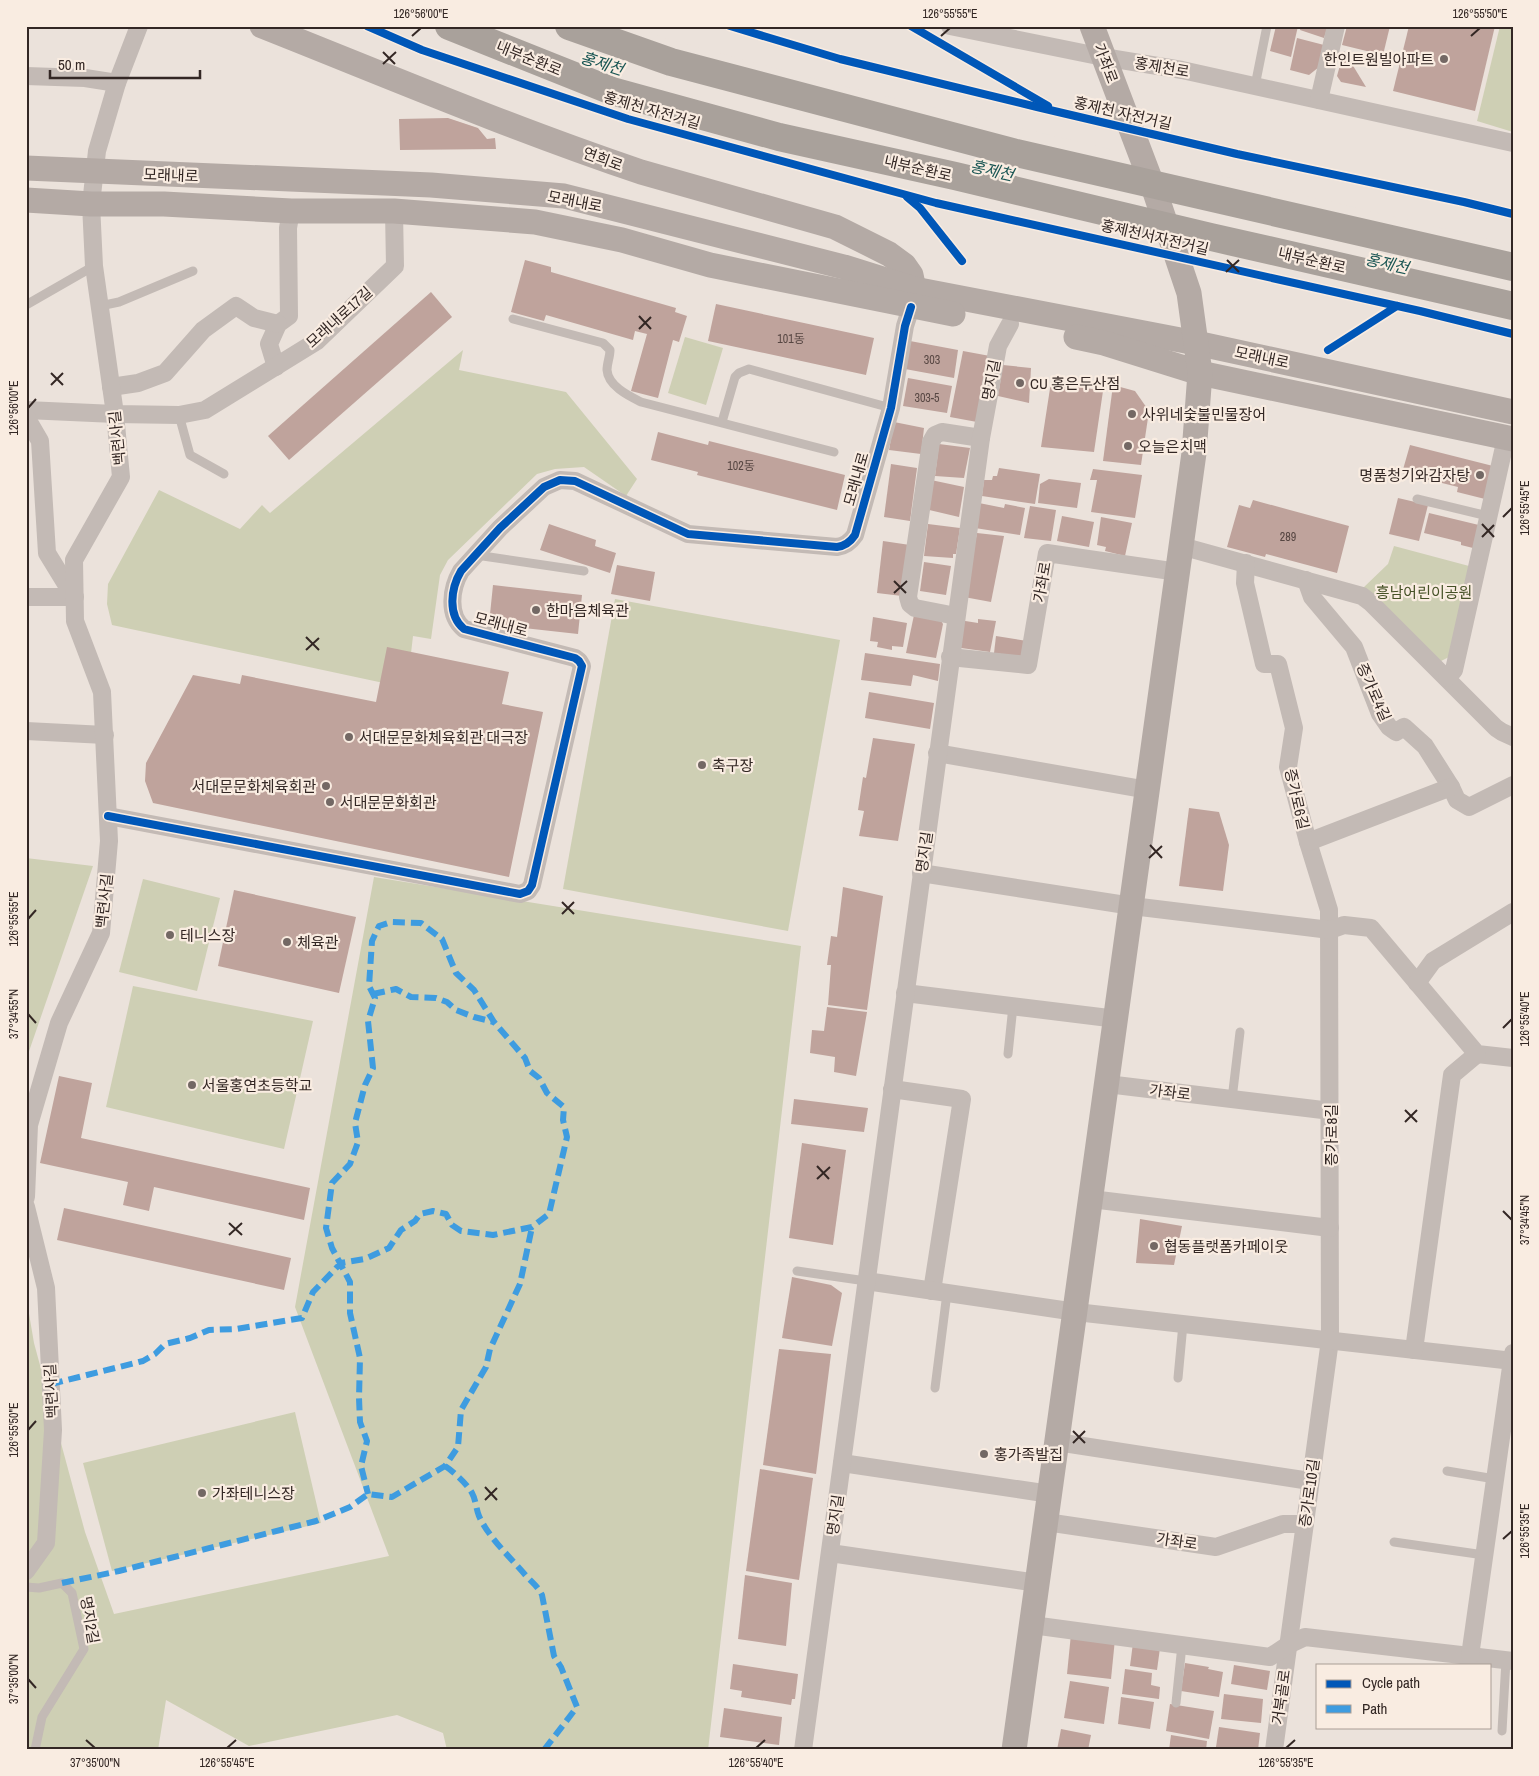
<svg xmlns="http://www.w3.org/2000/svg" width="1539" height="1776" font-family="'Archivo Narrow','Noto Sans KR',sans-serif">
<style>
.green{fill:#cecfb4}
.pier{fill:#ebe2db}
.building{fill:#bfa39c}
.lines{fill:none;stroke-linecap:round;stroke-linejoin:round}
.lane{stroke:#c3bab5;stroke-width:9}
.street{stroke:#c3bab5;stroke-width:18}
.secondary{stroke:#b4aaa5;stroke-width:25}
.highway-bridge{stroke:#a9a19b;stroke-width:28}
.quiet{stroke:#3e9ce0;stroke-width:6;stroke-dasharray:12 6;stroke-linecap:butt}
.cycleway-casing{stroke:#f9ece1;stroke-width:11}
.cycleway{stroke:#0057b8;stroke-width:8}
.ticks{fill:none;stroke:#332724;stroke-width:2}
.poi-dot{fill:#736864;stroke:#f9ece1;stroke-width:2}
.labels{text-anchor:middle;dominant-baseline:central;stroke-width:4.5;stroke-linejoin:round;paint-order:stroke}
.number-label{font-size:12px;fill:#564642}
.street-label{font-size:15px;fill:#332724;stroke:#f9ece1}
.poi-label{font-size:15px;fill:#332724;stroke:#f9ece1;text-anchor:start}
.park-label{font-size:15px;fill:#465227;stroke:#f9ece1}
.water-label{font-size:16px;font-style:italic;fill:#195553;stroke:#f9ece1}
.neatline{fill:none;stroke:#332724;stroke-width:2}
.ticks-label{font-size:12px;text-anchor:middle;fill:#332724}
</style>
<rect width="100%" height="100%" fill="#ebe2db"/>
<g class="green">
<polygon points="1500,26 1513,26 1513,132 1477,121"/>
<polygon points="685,337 723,348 706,405 668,393"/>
<polygon points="463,350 459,370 566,392 637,479 626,496 584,467 555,469 537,474 448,560 440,575 431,639 413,636 407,688 112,625 107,604 108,584 159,490 240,529 262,505 270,513"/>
<polygon points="1394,546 1469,566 1449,657 1441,661 1363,588 1388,564"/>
<polygon points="615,599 840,640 788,931 563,889"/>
<polygon points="26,858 93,866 26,1060"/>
<polygon points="374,877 801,946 708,1750 595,1750 543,1747 537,1750 447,1750 443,1733 397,1715 249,1746 166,1700 158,1750 26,1750 26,1296 34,1343 85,1532 114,1614 389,1556 295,1307"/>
<polygon points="143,879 220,898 197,991 119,972"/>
<polygon points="133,986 313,1021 284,1149 106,1107"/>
<polygon points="295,1412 321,1523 112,1571 83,1463"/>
</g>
<polygon class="pier" points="414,26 633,26 665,38 826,82 1513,245 1513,318 444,38"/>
<g class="building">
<polygon points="1276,26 1298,26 1291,57 1270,51"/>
<polygon points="1301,26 1328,26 1324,38 1300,30"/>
<polygon points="1347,26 1390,26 1383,55 1342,45"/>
<polygon points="1409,26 1495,26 1475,111 1393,91"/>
<polygon points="1297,38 1324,45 1319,67 1309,75 1290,70"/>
<polygon points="1344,51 1366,87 1341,82 1337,76"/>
<polygon points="448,118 478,128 487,139 495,138 496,149 400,150 399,119"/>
<polygon points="525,260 551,267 551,272 676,308 675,312 687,316 679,342 673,340 658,398 631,391 647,334 635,331 633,340 546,315 544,321 511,312"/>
<polygon points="431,292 452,317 289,460 268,436"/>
<polygon points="716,304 874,338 866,375 708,341"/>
<polygon points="910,341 958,350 954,378 905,369"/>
<polygon points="963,351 990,356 977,422 950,417"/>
<polygon points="1003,365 1031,368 1029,403 998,396"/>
<polygon points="908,378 952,386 947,413 903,406"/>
<polygon points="1051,382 1103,391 1094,452 1041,447"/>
<polygon points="1113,385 1135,391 1149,411 1141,465 1103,461"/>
<polygon points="894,422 924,428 921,454 889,450"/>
<polygon points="658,432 708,445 709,441 845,475 837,510 697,475 698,472 651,460"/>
<polygon points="939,444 970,448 964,478 935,476"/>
<polygon points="1410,445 1493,466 1485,499 1457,492 1458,487 1402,473"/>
<polygon points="891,464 917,468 910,521 884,517"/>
<polygon points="999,468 1040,474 1035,504 982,496 984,480 992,480 993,476 997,476"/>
<polygon points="1093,469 1142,475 1135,518 1091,512 1097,480 1090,480"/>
<polygon points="1049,479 1081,483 1077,508 1038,503 1040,484"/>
<polygon points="931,480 964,487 959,517 925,509"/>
<polygon points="1398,498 1428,505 1419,541 1389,534"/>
<polygon points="1253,500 1349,526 1337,573 1266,554 1265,557 1227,547 1239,505 1250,508"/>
<polygon points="979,503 1004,508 1005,504 1025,508 1020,535 975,528"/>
<polygon points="1030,506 1056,510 1051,541 1024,538"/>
<polygon points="1429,513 1483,526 1477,549 1461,545 1461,542 1424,533"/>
<polygon points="1062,516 1094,522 1089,547 1057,541"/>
<polygon points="1101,517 1132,523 1125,556 1105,551 1106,547 1097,545"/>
<polygon points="549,524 596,540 595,546 616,553 610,573 540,550"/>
<polygon points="928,524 960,528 956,554 953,554 953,558 924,556"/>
<polygon points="977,533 1004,536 991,602 964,597"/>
<polygon points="883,541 910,545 902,596 877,593"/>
<polygon points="924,562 951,566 946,595 920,591"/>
<polygon points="617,565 655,572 650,601 611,594"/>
<polygon points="493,585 582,595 578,634 489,624"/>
<polygon points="914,615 940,619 943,624 936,658 906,653"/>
<polygon points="873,617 907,623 903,647 892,646 892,650 877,647 878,642 870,641"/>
<polygon points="978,619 996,621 990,652 954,647 959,620 978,623"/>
<polygon points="996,636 1027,641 1024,657 994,653"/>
<polygon points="387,647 509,672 502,704 543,712 509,877 153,803 145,781 146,763 193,675 240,684 242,675 376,702"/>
<polygon points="865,653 940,664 938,681 913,675 911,686 861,680"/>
<polygon points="869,692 934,703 930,729 865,718"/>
<polygon points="873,738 915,744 898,841 859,836 864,811 858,810 863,777 866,778"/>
<polygon points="1189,808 1219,812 1229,845 1223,891 1179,886"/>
<polygon points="843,887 883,896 867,1010 828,1005 831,965 827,965 831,936 837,937"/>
<polygon points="234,890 356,917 339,993 218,966"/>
<polygon points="827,1007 867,1012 856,1076 834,1072 835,1057 810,1053 812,1030 824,1031"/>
<polygon points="59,1076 92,1083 81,1138 310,1188 304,1220 154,1187 149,1211 123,1205 128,1182 40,1163"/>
<polygon points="794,1099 868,1108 864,1132 791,1124"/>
<polygon points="802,1143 846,1150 833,1245 789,1238"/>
<polygon points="64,1208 291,1258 284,1290 57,1240"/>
<polygon points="1140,1219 1182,1226 1174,1265 1136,1263"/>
<polygon points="792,1277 831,1285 842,1293 832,1346 782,1338"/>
<polygon points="779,1349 831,1354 816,1474 763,1465"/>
<polygon points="760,1469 813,1478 799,1580 746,1571"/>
<polygon points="745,1575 792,1583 786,1646 738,1639"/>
<polygon points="1071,1634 1115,1639 1111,1679 1067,1674"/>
<polygon points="1133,1643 1160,1648 1157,1670 1130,1666"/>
<polygon points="1185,1663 1209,1667 1208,1669 1223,1672 1219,1697 1181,1691"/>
<polygon points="733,1664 798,1674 795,1699 792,1699 791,1705 741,1697 742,1691 730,1689"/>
<polygon points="1234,1665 1270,1671 1267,1690 1231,1684"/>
<polygon points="1125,1669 1152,1673 1151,1685 1160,1687 1159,1699 1122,1694"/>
<polygon points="1070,1681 1109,1687 1104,1724 1064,1718"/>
<polygon points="1224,1694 1263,1699 1261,1723 1221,1719"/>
<polygon points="1121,1697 1154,1702 1150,1729 1118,1724"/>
<polygon points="1170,1704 1214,1711 1209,1739 1166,1731"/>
<polygon points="724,1708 782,1717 779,1745 720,1737"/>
<polygon points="1219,1727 1260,1733 1258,1750 1234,1750 1216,1747"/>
<polygon points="1061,1729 1091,1735 1088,1750 1057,1750"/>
<polygon points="1171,1735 1207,1741 1206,1750 1169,1750"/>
</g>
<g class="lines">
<g class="lane">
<polyline points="1255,86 1267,26"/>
<polyline points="26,305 94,266"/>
<polyline points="100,306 119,302 193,271"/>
<path d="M513,319L603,343L610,350C610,357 607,363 607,370C608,386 629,396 641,402L834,452"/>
<polyline points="179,415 190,455 224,474"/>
<polyline points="722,422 735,377 739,373 749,369 891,408"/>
<polyline points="1417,499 1488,516"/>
<polyline points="476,555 584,571"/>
<polyline points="1008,1054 1013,1006"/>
<polyline points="1232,1099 1240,1032"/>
<polyline points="797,1271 866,1281"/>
<polyline points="1178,1378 1183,1324"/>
<polyline points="935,1388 947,1293"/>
<polyline points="1447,1471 1495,1479"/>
<polyline points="1394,1542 1484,1555"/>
<polyline points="26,1587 39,1588 62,1583 72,1593 84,1649 42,1717 35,1750"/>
<polyline points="1176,1703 1182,1645"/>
<polyline points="1502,1731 1506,1660"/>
</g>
<g class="street">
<polyline points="950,26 1103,57 1182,70 1513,143"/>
<polyline points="26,76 85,78 117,83"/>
<polyline points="1319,100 1336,26"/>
<polyline points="276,367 269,344 278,324 289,316 288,228 291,211"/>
<polyline points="111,387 138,383 165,373 203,330 236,306 254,318 278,324"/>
<polyline points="26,410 115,414 179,415 205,410 317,341 395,266 394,211"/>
<polyline points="26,417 40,441 47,553 74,597"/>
<polyline points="1181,546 1362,596 1370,602 1496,728 1502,732 1513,737"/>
<polyline points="1246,563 1245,583 1264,664 1278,664 1294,728 1288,767 1308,842 1329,910 1330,1340 1274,1750"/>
<polyline points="1306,580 1312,597 1354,647 1380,714 1389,727 1396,732 1404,727 1425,746 1451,787 1457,800 1469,807 1513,785"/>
<polyline points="26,597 75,597"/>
<polyline points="956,616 915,608 910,604 908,597 931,442 935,435 942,432 981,438"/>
<polyline points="950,657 1028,665 1047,553 1178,572"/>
<polyline points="1447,678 1454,670 1506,438"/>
<polyline points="26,731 105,735"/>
<polyline points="937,753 1148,790"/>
<path d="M108,816L520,894L528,891L532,885L582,666L579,661L575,658L464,629C447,615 451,588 461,571L500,528L544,487L560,480L575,481L688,534L837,547C845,546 851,541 855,535L891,408L905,326L911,307"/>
<polyline points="1308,842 1451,787"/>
<polyline points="921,873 1132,906 1330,930 1344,925 1371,928 1477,1054 1513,1058"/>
<polyline points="1417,983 1433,961 1513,912"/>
<polyline points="905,993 1117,1019"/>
<polyline points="1107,1084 1331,1111"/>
<polyline points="892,1089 962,1099 932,1291"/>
<polyline points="26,1197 29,1125 59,1023 101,933 109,841 102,692 75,621 74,560 121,477 115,414 94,266 91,204 97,151 117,83 139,26"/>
<polyline points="1091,1199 1330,1228"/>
<polyline points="26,1207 46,1288 53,1430 46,1543 26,1571"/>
<polyline points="866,1281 1076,1312 1513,1361"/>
<polyline points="1414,1350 1452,1075 1477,1054"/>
<polyline points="1057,1442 1310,1481"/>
<polyline points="842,1463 1050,1494"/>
<polyline points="1046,1522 1216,1547 1283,1524 1305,1524"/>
<polyline points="830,1553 1038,1583"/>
<polyline points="1032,1625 1270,1657 1288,1645 1305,1637 1513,1661"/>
<polyline points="1470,1656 1513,1353"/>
<polyline points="803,1750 981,438 998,346 1010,324"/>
</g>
<g class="secondary">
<path d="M262,26C388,76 513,129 641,172L835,227L889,254L904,265L911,275L914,289L912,300"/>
<polyline points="26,168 431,185 564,196 844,267 914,289 1196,343 1513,412"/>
<polyline points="26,200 91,204 164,204 291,211 394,211 535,222 622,240 710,265 953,314"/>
<polyline points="1076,337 1104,343 1200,373 1513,439"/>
<polyline points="1014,1750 1194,453 1200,373 1189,293 1155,192 1092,26"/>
</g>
<g class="highway-bridge">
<polyline points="449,26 612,91 779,137 955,176 1211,237 1513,306"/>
<polyline points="569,26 671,62 1016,153 1513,267"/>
</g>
<g class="quiet">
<polyline points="373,994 396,989 411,997 436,998 447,1002 456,1010 474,1017 494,1022"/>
<polyline points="51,1384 143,1361 155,1354 165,1344 190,1338 209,1330 236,1329 302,1318 313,1292 341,1263 365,1259 389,1248 401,1230 415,1221 420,1214 433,1211 446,1214 452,1225 461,1231 493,1235 532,1227 549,1214 567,1137 563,1120 564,1107 547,1093 539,1078 530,1071 525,1058 494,1022 474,990 456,973 442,939 421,923 391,922 379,926 372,941 369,986 375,998 368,1021 373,1068 365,1085 355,1123 358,1142 350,1164 332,1183 326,1228 332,1248 350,1282 350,1313 360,1358 359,1398 360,1422 367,1441 361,1466 368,1494"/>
<path d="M445,1466C453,1471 468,1485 472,1493C476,1500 476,1509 479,1516C488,1537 512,1559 527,1577C533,1583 538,1587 542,1595L554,1656L561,1667L577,1707L544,1750"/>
<polyline points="62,1583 119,1571 316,1521 350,1507 368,1494 392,1497 445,1466 458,1447 461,1410 486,1367 490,1349 520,1284 532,1227"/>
</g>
<g class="cycleway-casing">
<g id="cycleway">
<polyline points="367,26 422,50 628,119 936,203 1420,311 1513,334"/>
<polyline points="730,26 840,59 1037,107 1237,154 1464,202 1513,214"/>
<polyline points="911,26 1048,106"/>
<polyline points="907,197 920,208 962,261"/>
<polyline points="1328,350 1397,306"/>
<path d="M108,816L520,894L528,891L532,885L582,666L579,661L575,658L464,629C447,615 451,588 461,571L500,528L544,487L560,480L575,481L688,534L837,547C845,546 851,541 855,535L891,408L905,326L911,307"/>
</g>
</g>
<use href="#cycleway" class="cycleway"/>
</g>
<path class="ticks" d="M412,36L421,28M941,36L950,28M1471,36L1480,28M383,52L395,64M383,64L396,52M1227,260L1239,272M1226,272L1239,260M639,316L651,329M639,329L651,317M51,373L63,385M51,385L63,373M28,408L36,399M1503,517L1512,508M1482,524L1494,537M1482,537L1494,525M894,581L906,593M894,593L907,581M306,637L319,650M306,650L319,638M1150,845L1162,858M1149,858L1162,846M562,902L574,914M562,914L574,902M28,919L36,910M28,1014L36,1023M1503,1028L1512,1019M1405,1110L1417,1122M1405,1122L1417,1110M817,1166L829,1179M817,1179L830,1167M1503,1211L1512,1220M229,1223L242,1235M229,1235L242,1223M28,1430L36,1421M1073,1431L1085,1443M1073,1443L1085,1431M485,1487L497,1500M485,1500L497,1488M1503,1539L1512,1531M28,1679L36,1688M86,1740L95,1748M227,1748L236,1740M756,1748L765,1740M1286,1748L1295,1740"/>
<g class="poi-dot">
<circle cx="1444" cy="59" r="5"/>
<circle cx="1020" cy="383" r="5"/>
<circle cx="1132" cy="414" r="5"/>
<circle cx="1128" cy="446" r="5"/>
<circle cx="1480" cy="475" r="5"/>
<circle cx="536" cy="610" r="5"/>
<circle cx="349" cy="737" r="5"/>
<circle cx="702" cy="765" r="5"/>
<circle cx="326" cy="786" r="5"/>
<circle cx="330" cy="802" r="5"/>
<circle cx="170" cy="935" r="5"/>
<circle cx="287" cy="942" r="5"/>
<circle cx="192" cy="1085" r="5"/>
<circle cx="1154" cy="1246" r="5"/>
<circle cx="984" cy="1454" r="5"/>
<circle cx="202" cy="1493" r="5"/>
</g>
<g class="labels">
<g class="number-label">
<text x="791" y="339">101동</text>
<text x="932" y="360">303</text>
<text x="927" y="398">303-5</text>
<text x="741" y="466">102동</text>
<text x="1288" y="537">289</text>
</g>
<g class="street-label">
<text transform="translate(529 58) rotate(22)">내부순환로</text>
<text transform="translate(1106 63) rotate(69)">가좌로</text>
<text transform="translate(1162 67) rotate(10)">홍제천로</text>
<text transform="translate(652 110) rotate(16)">홍제천 자전거길</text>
<text transform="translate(1123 113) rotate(13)">홍제천 자전거길</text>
<text transform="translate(603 159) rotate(20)">연희로</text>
<text transform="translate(918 168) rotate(13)">내부순환로</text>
<text transform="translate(171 175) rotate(2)">모래내로</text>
<text transform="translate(575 201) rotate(11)">모래내로</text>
<text transform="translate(1155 237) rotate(13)">홍제천서자전거길</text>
<text transform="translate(1312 260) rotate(13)">내부순환로</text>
<text transform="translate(339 317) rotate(-42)">모래내로17길</text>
<text transform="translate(1262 357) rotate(12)">모래내로</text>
<text transform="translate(991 380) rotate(-79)">명지길</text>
<text transform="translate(117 438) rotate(-96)">백련사길</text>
<text transform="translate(856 479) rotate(-74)">모래내로</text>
<text transform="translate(1042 582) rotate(-80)">가좌로</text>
<text transform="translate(501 624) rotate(15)">모래내로</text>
<text transform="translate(1374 692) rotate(66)">증가로4길</text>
<text transform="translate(1297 799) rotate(77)">증가로6길</text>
<text transform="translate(924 852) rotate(-82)">명지길</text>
<text transform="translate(104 901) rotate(-84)">백련사길</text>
<text transform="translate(1170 1092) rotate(7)">가좌로</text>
<text transform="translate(1331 1135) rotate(-90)">증가로8길</text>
<text transform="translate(51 1391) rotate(-93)">백련사길</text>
<text transform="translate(1309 1493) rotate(-82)">증가로10길</text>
<text transform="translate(835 1515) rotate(-82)">명지길</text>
<text transform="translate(1177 1541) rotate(8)">가좌로</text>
<text transform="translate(90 1620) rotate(80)">명지2길</text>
<text transform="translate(1281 1697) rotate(-82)">거북골로</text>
</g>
<g class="poi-label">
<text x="1434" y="59" text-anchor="end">한인트원빌아파트</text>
<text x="1030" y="383">CU 홍은두산점</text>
<text x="1142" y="414">사위네숯불민물장어</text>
<text x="1138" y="446">오늘은치맥</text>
<text x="1470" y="475" text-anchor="end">명품청기와감자탕</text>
<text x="546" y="610">한마음체육관</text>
<text x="359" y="737">서대문문화체육회관 대극장</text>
<text x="712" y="765">축구장</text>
<text x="316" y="786" text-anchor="end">서대문문화체육회관</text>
<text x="340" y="802">서대문문화회관</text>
<text x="180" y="935">테니스장</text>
<text x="297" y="942">체육관</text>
<text x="202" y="1085">서울홍연초등학교</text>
<text x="1164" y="1246">협동플랫폼카페이웃</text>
<text x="994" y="1454">홍가족발집</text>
<text x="212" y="1493">가좌테니스장</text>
</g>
<g class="park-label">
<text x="1424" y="592">흥남어린이공원</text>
</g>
<g class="water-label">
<text transform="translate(602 63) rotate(17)">홍제천</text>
<text transform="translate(992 170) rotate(13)">홍제천</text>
<text transform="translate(1387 263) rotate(13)">홍제천</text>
</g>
</g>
<rect width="1539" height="1776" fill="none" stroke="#f9ece1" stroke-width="55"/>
<rect x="1316" y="1664" width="175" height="65" fill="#f9ece1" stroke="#aa9d95"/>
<rect x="1326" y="1680" width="25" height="8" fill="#0057b8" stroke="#aa9d95"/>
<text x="1362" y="1688" font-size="15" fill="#332724">Cycle path</text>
<rect x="1326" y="1705" width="25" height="8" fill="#3e9ce0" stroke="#aa9d95"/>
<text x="1362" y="1714" font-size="15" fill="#332724">Path</text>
<path d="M50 70v8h150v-8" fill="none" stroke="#332724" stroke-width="2.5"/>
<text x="58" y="70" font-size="15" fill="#332724" stroke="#f9ece1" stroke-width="4" paint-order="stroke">50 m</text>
<rect x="28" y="28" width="1484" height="1720" class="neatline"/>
<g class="ticks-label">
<text x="421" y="18">126°56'00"E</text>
<text x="950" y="18">126°55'55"E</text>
<text x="1480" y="18">126°55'50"E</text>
<text transform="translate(14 408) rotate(-90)" y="4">126°56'00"E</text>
<text transform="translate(1525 508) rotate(-90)" y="4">126°55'45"E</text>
<text transform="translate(14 919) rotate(-90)" y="4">126°55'55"E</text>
<text transform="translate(14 1014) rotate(-90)" y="4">37°34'55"N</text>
<text transform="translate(1525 1019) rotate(-90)" y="4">126°55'40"E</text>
<text transform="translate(1525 1220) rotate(-90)" y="4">37°34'45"N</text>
<text transform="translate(14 1430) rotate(-90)" y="4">126°55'50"E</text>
<text transform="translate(1525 1531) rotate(-90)" y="4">126°55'35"E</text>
<text transform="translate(14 1679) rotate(-90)" y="4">37°35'00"N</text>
<text x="95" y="1767">37°35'00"N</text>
<text x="227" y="1767">126°55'45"E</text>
<text x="756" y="1767">126°55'40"E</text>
<text x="1286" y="1767">126°55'35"E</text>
</g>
</svg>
